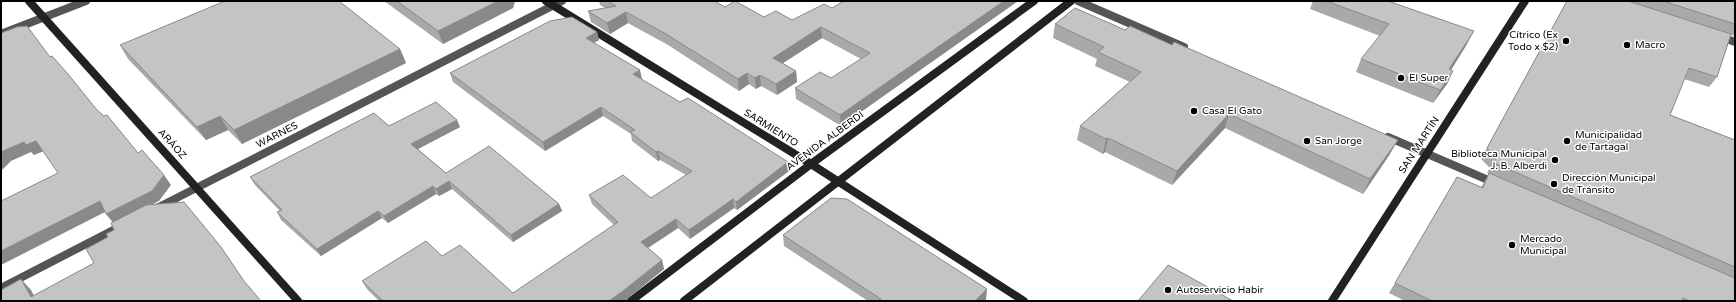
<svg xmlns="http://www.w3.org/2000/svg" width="1736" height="302" font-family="'Varela Round',sans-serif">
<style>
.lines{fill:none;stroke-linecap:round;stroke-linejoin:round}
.street{stroke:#555;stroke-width:8}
.secondary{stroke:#222;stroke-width:8}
.wall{fill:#a9a9a9}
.shaded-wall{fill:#898989}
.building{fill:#c4c4c4;stroke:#898989}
.poi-dot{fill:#000;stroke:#fff;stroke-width:1.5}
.labels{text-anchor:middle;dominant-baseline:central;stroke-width:3;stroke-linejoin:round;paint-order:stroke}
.poi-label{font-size:10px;fill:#000;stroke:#fff;text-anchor:start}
.street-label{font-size:10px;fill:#000;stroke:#fff}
</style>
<rect width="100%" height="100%" fill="#fff"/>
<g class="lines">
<g class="street">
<polyline points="1078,1 1184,47"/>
<polyline points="1,34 86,1"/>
<polyline points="1721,37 1735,42"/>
<polyline points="1388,137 1495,183"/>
<polyline points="155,209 562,1"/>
<polyline points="1,288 123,225"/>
</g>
<g class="secondary">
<polyline points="29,1 298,301"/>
<polyline points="546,1 811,164 1024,301"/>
<polyline points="631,301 811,164 1034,1"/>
<polyline points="684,301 1071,1"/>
<polyline points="1332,301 1525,1"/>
</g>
</g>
<g class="wall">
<polygon points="384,1 515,1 513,8 443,44"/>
<polygon points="599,1 714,1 725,7 764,17 792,20 832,8 1018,1 841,126 796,99 795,88 831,78 861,59 822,38 782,63 796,71 797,82 777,95 761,86 756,89 749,84 739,91 668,45 628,23 610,34 591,22 588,11 605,8 600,5"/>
<polygon points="1313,1 1388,1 1467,44 1451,70 1453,71 1447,84 1433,103 1356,72 1361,59 1380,36 1310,9"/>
<polygon points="1567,1 1735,1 1735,36 1731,35 1717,77 1709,87 1684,79 1670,115 1735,140 1735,301 1405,301 1389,293 1457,177 1481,187 1489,174 1487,173 1490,168 1481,159"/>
<polygon points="1055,24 1390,154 1363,194 1225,128 1172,185 1105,152 1103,154 1077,140 1080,126 1130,82 1095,66 1097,59 1053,38"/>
<polygon points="597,32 599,40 594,43 641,79 680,102 788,162 789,171 737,210 734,208 690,239 678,228 648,248 662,260 664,269 624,301 379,301 367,289 362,281 442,256 513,293 614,225 592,204 589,195 651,198 686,175 660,160 658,161 632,141 631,134 603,116 545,151 453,82 450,73"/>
<polygon points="120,45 400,49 406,63 242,144 228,130 206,140 128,59"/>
<polygon points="389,126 460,127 418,149 446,173 559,204 562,211 513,242 452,189 439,196 436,194 388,223 382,218 321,256 281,220 277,212 280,211 255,185 250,177"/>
<polygon points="783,235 986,300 984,301 868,301 784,246"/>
</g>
<g class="shaded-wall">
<polygon points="498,1 515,1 513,8 443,44 438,31"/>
<polygon points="1004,1 1018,1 841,126 840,115"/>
<polygon points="626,12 628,23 610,34 607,23"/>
<polygon points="821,27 822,38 774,69 773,58"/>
<polygon points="1474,31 1467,44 1443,83 1449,69"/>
<polygon points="597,32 599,40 588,46 586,38"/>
<polygon points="400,49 406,63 242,144 234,130"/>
<polygon points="640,70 642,79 635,83 633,74"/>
<polygon points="796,71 797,82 777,95 776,84"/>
<polygon points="1453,71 1447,84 1433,103 1440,90"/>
<polygon points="747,73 749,84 739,91 738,79"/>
<polygon points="760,75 761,86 756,89 755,78"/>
<polygon points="601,107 603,116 545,151 543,142"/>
<polygon points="1229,114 1225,128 1172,185 1177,171"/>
<polygon points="220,116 228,130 206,140 197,127"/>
<polygon points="457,120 460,127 414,151 411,144"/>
<polygon points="1108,138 1105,152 1103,154 1106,139"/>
<polygon points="1398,140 1390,154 1363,194 1370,179"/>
<polygon points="36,141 44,151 34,155 31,152 11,161 1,171 1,153 3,151 24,142"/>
<polygon points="658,151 660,160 658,161 656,152"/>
<polygon points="788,162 789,171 737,210 736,202"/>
<polygon points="164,175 171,185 159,201 114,224 106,214"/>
<polygon points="449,181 452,189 439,196 436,189"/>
<polygon points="433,186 436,194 388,223 384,216"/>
<polygon points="733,199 734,208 690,239 689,230"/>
<polygon points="100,201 107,211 1,265 1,251"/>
<polygon points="559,204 562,211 513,242 511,235"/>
<polygon points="378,211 382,218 321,256 317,249"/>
<polygon points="676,219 678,228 643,251 641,242"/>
<polygon points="662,260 664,269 626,300 624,301 609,301"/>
<polygon points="21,279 31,290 37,301 31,297"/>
<polygon points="987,289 986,300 984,301 975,301"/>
</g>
<g class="building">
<polygon points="225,1 339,1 400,49 234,130 220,116 197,127 120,45"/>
<polygon points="397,1 498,1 438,31"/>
<polygon points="608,1 714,1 725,7 735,1 764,17 776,11 792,20 824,4 832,8 844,1 1004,1 840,115 795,88 820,72 831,78 870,53 821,27 773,58 796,71 776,84 760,75 755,78 747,73 738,79 666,34 626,12 607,23 588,11 616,6"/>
<polygon points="1326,1 1388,1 1474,31 1449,69 1453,71 1440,90 1361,59 1389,24"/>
<polygon points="1567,1 1628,1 1731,34 1717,77 1689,68 1670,115 1735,140 1735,267 1494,163 1496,158 1487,148"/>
<polygon points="1663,1 1735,1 1735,24"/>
<polygon points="1075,8 1125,30 1130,26 1172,45 1174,42 1398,140 1370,179 1229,114 1177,171 1108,138 1106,139 1080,126 1141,72 1098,52 1104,47 1055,24"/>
<polygon points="572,17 597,32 586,38 640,70 633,74 680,102 688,98 788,162 736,202 733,199 689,230 676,219 641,242 662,260 623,291 609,301 383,301 362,281 426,241 442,256 460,245 513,293 618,222 589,195 623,175 651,198 692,171 658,151 656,152 630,132 635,130 601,107 543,142 450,73 550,21"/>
<polygon points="27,26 50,57 52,56 68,74 97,110 104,116 107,115 138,153 142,150 164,175 152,191 106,214 100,201 1,251 1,201 58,173 36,141 26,145 24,142 3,151 1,153 1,33 17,27"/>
<polygon points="436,102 457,120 411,144 446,173 489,146 559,204 511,235 449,181 436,189 433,186 384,216 378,211 317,249 277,212 282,210 250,177 374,113 389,126"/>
<polygon points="1489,173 1735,278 1735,301 1690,301 1683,298 1682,301 1432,301 1395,283 1457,177 1483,188"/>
<polygon points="831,198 847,199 987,289 975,301 878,301 881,299 783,235"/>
<polygon points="184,202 221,247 244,281 261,301 1,301 1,290 21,279 31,297 94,263 86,249 108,237 106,234 114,230 111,223 146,205"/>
<polygon points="1168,265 1233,301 1138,301"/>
</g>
<g class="poi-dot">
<circle cx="1566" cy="41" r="4"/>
<circle cx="1627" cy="45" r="4"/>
<circle cx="1401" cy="78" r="4"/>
<circle cx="1194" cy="111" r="4"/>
<circle cx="1307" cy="141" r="4"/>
<circle cx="1567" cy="141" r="4"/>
<circle cx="1555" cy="160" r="4"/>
<circle cx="1554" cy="184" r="4"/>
<circle cx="1512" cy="245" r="4"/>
<circle cx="1168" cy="290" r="4"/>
</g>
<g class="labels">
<g class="poi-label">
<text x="1558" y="35" text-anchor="end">Cítrico (Ex<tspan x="1558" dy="12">Todo x $2)</tspan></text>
<text x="1635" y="45">Macro</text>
<text x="1409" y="78">El Super</text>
<text x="1202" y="111">Casa El Gato</text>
<text x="1575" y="135">Municipalidad<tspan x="1575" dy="12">de Tartagal</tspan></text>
<text x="1315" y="141">San Jorge</text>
<text x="1547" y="154" text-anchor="end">Biblioteca Municipal<tspan x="1547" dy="12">J. B. Alberdi</tspan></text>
<text x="1562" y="178">Dirección Municipal<tspan x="1562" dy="12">de Tránsito</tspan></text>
<text x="1520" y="239">Mercado<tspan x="1520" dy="12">Municipal</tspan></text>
<text x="1176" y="290">Autoservicio Habir</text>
</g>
<g class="street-label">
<text transform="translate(771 128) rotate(32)">SARMIENTO</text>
<text transform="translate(277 135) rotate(-27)">WARNES</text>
<text transform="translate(825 141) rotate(-36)">AVENIDA ALBERDI</text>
<text transform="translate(172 144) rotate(48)">ARÁOZ</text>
<text transform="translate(1419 145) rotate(-57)">SAN MARTÍN</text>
</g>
</g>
<rect width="1736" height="302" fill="none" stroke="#000000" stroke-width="4"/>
</svg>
